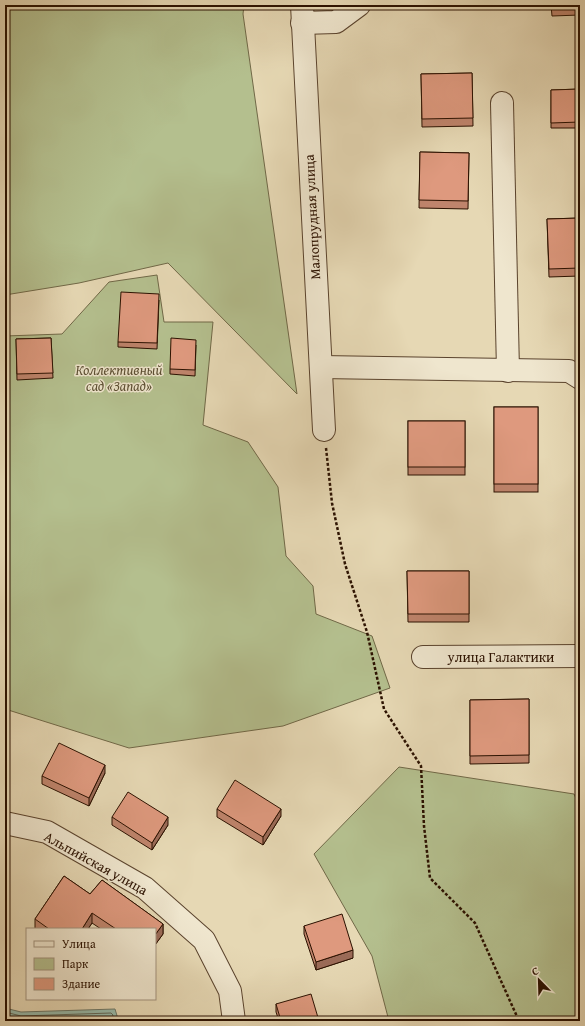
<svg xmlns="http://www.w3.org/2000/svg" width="585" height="1026" font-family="'Gentium Book Plus',serif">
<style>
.green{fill:#b4bf8e;stroke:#706847}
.water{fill:#97baaa;stroke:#6c7666}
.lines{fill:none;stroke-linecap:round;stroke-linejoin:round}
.shore{stroke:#616655;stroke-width:1}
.minor-casing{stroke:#5a432d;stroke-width:24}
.path{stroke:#2b1100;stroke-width:2.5;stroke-dasharray:3 2;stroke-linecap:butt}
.minor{stroke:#efe6ce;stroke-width:22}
.wall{fill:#bf846c;stroke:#2b1100}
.shaded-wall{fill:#9b6b58;stroke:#2b1100}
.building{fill:#de997e;stroke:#2b1100}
.labels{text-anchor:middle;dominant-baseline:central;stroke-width:3;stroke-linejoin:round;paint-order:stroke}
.street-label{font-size:14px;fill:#2b1100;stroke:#efe6ce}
.park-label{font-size:14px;font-style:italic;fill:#5b4e32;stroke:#efe6ce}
</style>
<rect width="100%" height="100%" fill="#e6d8b4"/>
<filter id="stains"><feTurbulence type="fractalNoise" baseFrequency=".005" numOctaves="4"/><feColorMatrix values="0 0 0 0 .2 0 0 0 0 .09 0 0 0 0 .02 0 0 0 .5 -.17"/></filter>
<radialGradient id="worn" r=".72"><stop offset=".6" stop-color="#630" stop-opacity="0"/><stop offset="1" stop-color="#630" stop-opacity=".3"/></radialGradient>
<g class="green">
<polygon points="5,5 244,5 243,14 297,394 168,263 79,283 5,295"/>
<polygon points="157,275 164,322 213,322 203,425 248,442 278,487 286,556 313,586 316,614 372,636 390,688 283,726 129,748 5,709 5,336 62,334 109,282"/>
<polygon points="399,767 574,794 580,807 580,1021 389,1021 372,956 314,854"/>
</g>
<polygon class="water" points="5,1008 21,1012 115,1009 118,1019 107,1021 5,1021"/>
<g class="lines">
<g class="shore">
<polyline points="5,1012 21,1016 111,1013 113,1015 111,1021"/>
<polyline points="31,1021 104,1018 106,1021"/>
</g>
<g class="minor-casing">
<g id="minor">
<polyline points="302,5 324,430"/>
<polyline points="302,23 336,22 359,5"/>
<polyline points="502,103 508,371"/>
<polyline points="321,367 569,371 580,378"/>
<polyline points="423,657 580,656"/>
<polyline points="5,823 47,832 145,888 204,940 230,991 234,1021"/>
</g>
</g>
<polyline class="path" points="326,448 332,503 345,564 367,632 384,709 421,766 424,826 430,878 475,923 519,1021"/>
<use href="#minor" class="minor"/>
</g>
<g class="wall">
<polygon points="551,5 580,5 580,15 552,16"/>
<polygon points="472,73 473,126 422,127 421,74"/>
<polygon points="580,89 580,128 551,128 551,90"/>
<polygon points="420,152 469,153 468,209 419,208"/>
<polygon points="580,218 580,276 549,277 547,219"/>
<polygon points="159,300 157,349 118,347 118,342"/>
<polygon points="51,338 53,378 17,380 16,339"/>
<polygon points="196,345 195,376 170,374 170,369"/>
<rect x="494" y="407" width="44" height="85"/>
<rect x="408" y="421" width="57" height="54"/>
<polygon points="407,571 469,571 469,622 408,622"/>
<polygon points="529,699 529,763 470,764 470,700"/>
<polygon points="105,773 89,806 42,784 42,776"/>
<polygon points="217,809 281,816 263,845 217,817"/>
<polygon points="112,817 168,825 152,850 112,825"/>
<polygon points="64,876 90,894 102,880 163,924 163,934 155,945 155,929 101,929 92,923 88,929 35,929 35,919"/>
<polygon points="304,926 353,958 316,970 304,934"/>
<polygon points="276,1004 319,1021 279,1021 276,1012"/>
</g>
<g class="shaded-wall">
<polygon points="105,765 105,773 89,806 89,798"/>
<polygon points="281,809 281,816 263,845 263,837"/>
<polygon points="168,817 168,825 152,850 152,843"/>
<polygon points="92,913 92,923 88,929 82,929"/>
<polygon points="163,924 163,934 155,945 155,935"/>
<polygon points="353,950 353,958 316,970 316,962"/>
</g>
<g class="building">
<polygon points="552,5 580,5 580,8 552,9"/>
<polygon points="472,73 473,118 422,119 421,74"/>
<polygon points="580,89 580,122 551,123 551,90"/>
<polygon points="420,152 469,153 468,201 419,200"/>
<polygon points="580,218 580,268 549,269 547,219"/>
<polygon points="121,292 159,294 157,343 118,342"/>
<polygon points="51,338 53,373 17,374 16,339"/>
<polygon points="171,338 196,340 195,370 170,369"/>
<rect x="494" y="407" width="44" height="77"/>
<rect x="408" y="421" width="57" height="46"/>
<polygon points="407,571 469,571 469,614 408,614"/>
<polygon points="529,699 529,755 470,756 470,700"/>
<polygon points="59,743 105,765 89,798 42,776"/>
<polygon points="235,780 281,809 263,837 217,809"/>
<polygon points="128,792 168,817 152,843 112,817"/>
<polygon points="64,876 90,894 102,880 163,924 155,935 155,929 116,929 92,913 82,929 49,929 35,919"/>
<polygon points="342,914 353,950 316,962 304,926"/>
<polygon points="311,994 319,1021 281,1021 276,1004"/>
</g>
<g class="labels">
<g class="street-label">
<text transform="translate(312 217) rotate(-93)">Малопрудная улица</text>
<text x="501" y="657">улица Галактики</text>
<text transform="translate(96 863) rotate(29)">Альпийская улица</text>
</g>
<g class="park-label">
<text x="119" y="370">Коллективный<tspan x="119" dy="16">сад «Запад»</tspan></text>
</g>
</g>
<rect width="585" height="1026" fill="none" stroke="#e6d8b4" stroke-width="20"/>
<rect x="6" y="6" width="573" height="1014" fill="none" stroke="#2b1100" stroke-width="2"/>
<rect x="10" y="10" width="565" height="1006" fill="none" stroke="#2b1100"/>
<rect x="26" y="928" width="130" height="72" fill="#efe6ce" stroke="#a1917c"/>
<rect x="34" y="941" width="20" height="6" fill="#efe6ce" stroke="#a1917c"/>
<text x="62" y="948" font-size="12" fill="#2b1100">Улица</text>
<rect x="34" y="958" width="20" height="12" fill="#b4bf8e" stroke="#a1917c"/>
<text x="62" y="968" font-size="12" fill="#2b1100">Парк</text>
<rect x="34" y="978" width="20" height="12" fill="#de997e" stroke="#a1917c"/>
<text x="62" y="988" font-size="12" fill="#2b1100">Здание</text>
<g transform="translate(539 980) rotate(337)" stroke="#efe6ce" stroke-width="3" paint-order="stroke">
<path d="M0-3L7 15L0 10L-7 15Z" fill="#2b1100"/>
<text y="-6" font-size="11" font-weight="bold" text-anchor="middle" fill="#2b1100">С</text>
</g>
<rect width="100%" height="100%" filter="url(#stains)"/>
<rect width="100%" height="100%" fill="url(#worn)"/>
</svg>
